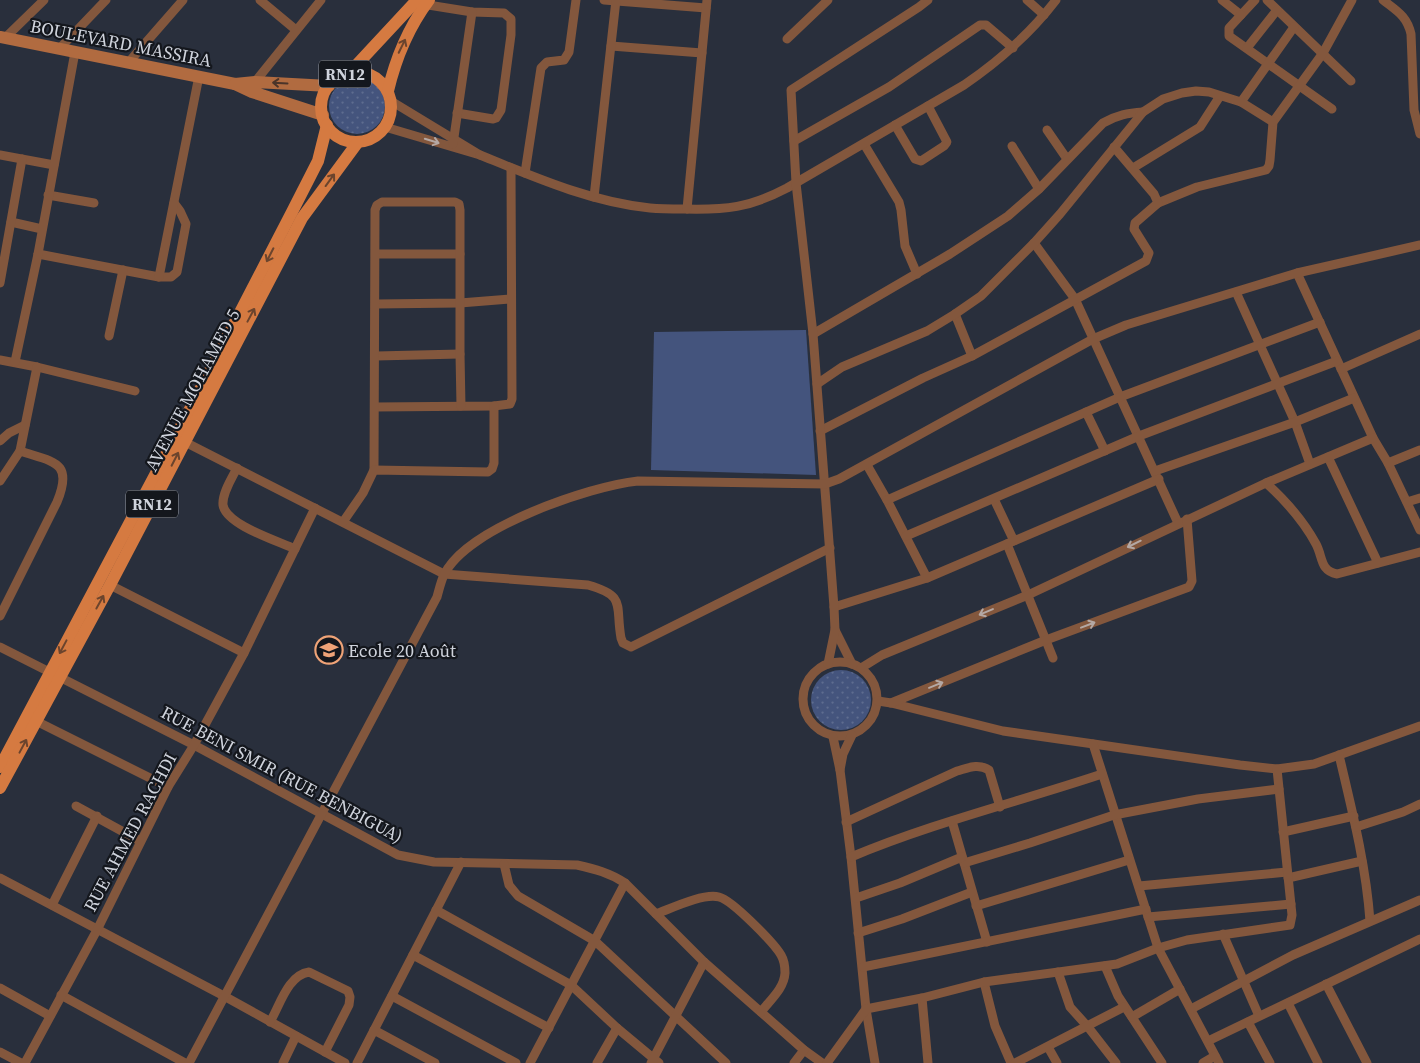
<svg xmlns="http://www.w3.org/2000/svg" width="1420" height="1063" font-family="'Source Serif 4',serif">
<style>
.grass{fill:url(#grass-dots)}
.garden{fill:#44547d}
.lines{fill:none;stroke-linecap:round;stroke-linejoin:round}
.minor{stroke:#83573d;stroke-width:9}
.secondary{stroke:#b16b40;stroke-width:12}
.primary{stroke:#d57a41;stroke-width:12}
.oneway{stroke:#6b442d}
.oneway2{stroke:#4b3429}
.oneway3{stroke:#b4a8a4}
.labels{text-anchor:middle;dominant-baseline:central;stroke-width:4.5;stroke-linejoin:round;paint-order:stroke}
.shield{fill:#14171d;stroke:#979ba3;stroke-width:1}
.shield-label{font-size:16px;font-weight:bold;fill:#cfd3dc}
.street-label{font-size:18px;fill:#cfd3dc;stroke:#14171d}
.poi-label{font-size:18px;fill:#cfd3dc;stroke:#14171d;text-anchor:start}
</style>
<defs>
<pattern id="grass-dots" width="8" height="8" patternUnits="userSpaceOnUse" patternTransform="scale(1.25)"><rect width="8" height="8" fill="#44547d"/><path d="M2 2h.1M6 6h.1" fill="none" stroke="#5e6c8f" stroke-width="1.8" stroke-linecap="round"/></pattern>
</defs>
<rect width="100%" height="100%" fill="#292f3c"/>
<g class="grass">
<circle cx="357" cy="106" r="28"/>
<circle cx="841" cy="700" r="30"/>
</g>
<polygon class="garden" points="806,330 816,475 651,470 654,332"/>
<g class="lines">
<g class="minor">
<polyline points="260,0 296,30"/>
<polyline points="604,0 706,8"/>
<polyline points="1027,0 1044,15"/>
<polyline points="1222,0 1241,15 1255,0"/>
<polyline points="1267,0 1351,81"/>
<path d="M1383,0C1397,11 1407,16 1411,34L1414,110L1420,134"/>
<polyline points="422,4 472,12 504,13 511,19 511,35 501,110 496,118 493,119 457,113"/>
<polyline points="1241,15 1229,28 1229,36 1332,109"/>
<polyline points="5,38 44,0"/>
<polyline points="787,39 828,0"/>
<polyline points="611,46 702,53"/>
<polyline points="60,48 106,0"/>
<polyline points="1247,48 1277,10"/>
<polyline points="128,63 183,0"/>
<polyline points="254,86 255,82 321,0"/>
<polyline points="1241,102 1294,27"/>
<polyline points="895,125 915,159 921,161 944,146 947,142 928,106"/>
<polyline points="385,127 480,155 391,101"/>
<polyline points="1047,130 1067,159"/>
<polyline points="794,141 889,87 980,25 986,25 1013,48"/>
<polyline points="453,144 472,12"/>
<polyline points="864,144 899,202 901,210 905,246 917,274"/>
<polyline points="1012,146 1039,189"/>
<polyline points="0,155 54,165"/>
<path d="M480,155C534,177 591,202 650,208C661,209 673,209 684,209C726,210 749,208 787,188L964,85C999,61 1030,34 1056,0"/>
<polyline points="1133,168 1200,127 1220,96"/>
<polyline points="525,173 541,68 547,62 564,60 569,52 576,0"/>
<polyline points="48,195 94,203"/>
<polyline points="594,197 616,0"/>
<polyline points="1158,203 1197,187 1266,170 1269,166 1270,160 1273,122 1323,53 1352,0"/>
<polyline points="687,209 707,0"/>
<polyline points="11,222 42,229"/>
<polyline points="1034,243 1075,299 1178,523"/>
<polyline points="38,254 159,277 171,277 177,272 186,224 180,211 174,203"/>
<polyline points="376,254 460,254"/>
<polyline points="1297,273 1373,438 1388,463 1420,530"/>
<polyline points="159,277 199,76"/>
<polyline points="0,283 22,159"/>
<polyline points="1236,292 1295,422 1310,464"/>
<polyline points="376,304 460,303 511,299"/>
<polyline points="955,314 972,356"/>
<path d="M813,334L950,254L1008,216L1039,189L1103,123C1117,115 1128,113 1143,112"/>
<polyline points="109,336 123,270"/>
<polyline points="376,356 460,354"/>
<polyline points="0,360 37,367 135,391"/>
<polyline points="15,362 38,254 75,52"/>
<polyline points="1341,369 1420,334"/>
<polyline points="817,384 842,367 927,331 955,314 981,296 1034,243 1060,214 1143,112 1163,99 1182,93 1196,91 1209,92 1241,102 1273,122"/>
<polyline points="375,407 494,406 510,404 512,399 511,168"/>
<polyline points="1086,412 1105,451"/>
<polyline points="820,431 923,378 972,356 1146,261 1149,253 1134,229 1135,223 1158,203 1154,194 1114,147"/>
<path d="M181,440L444,574L588,585C627,596 615,605 621,638L623,643L631,647L830,548"/>
<polyline points="0,441 9,433 25,425"/>
<polyline points="1328,457 1378,563"/>
<polyline points="1388,463 1420,450"/>
<polyline points="867,465 887,500 927,578"/>
<path d="M237,468C232,478 222,493 223,505C226,525 278,541 295,549"/>
<polyline points="374,470 375,210 377,205 382,202 455,202 459,204 460,210 460,354 461,406"/>
<polyline points="1155,471 1295,422 1354,398"/>
<polyline points="0,481 20,451 37,367"/>
<path d="M1266,483C1286,501 1303,520 1316,544C1323,557 1320,571 1337,574L1420,552"/>
<polyline points="994,499 1014,541"/>
<polyline points="887,500 1120,397 1320,322"/>
<polyline points="1407,502 1420,498"/>
<polyline points="343,522 363,493 374,470 488,472 492,469 494,463 494,406"/>
<polyline points="906,536 1139,436 1337,361"/>
<polyline points="1007,544 1053,658"/>
<polyline points="110,585 244,653"/>
<polyline points="834,607 927,578 1159,479"/>
<path d="M0,616L57,502C74,461 53,462 20,451"/>
<polyline points="835,630 852,664"/>
<path d="M0,647L194,745L398,855L434,862L577,865C595,869 610,873 625,883L704,962L804,1050L822,1063"/>
<circle cx="840" cy="699" r="37"/>
<polyline points="828,664 835,630 834,607 813,334 796,183 791,90 919,7 928,0"/>
<polyline points="861,668 882,655 1028,595 1266,483 1373,438"/>
<polyline points="878,701 891,703 1003,731 1240,765 1277,769 1314,764 1420,726"/>
<polyline points="891,703 1046,640 1189,587 1192,581 1187,519"/>
<polyline points="36,721 168,787"/>
<polyline points="833,737 840,770 843,754 852,735"/>
<polyline points="1093,744 1158,948 1219,1063"/>
<path d="M1339,755C1352,810 1366,865 1370,921"/>
<polyline points="840,770 851,857 866,1009 875,1063"/>
<polyline points="76,806 140,841"/>
<polyline points="952,821 987,942"/>
<path d="M846,822L957,771C968,768 978,763 989,770L1000,807"/>
<polyline points="1356,827 1403,812 1420,804"/>
<polyline points="1283,832 1354,816"/>
<path d="M851,857C932,823 1018,802 1102,774"/>
<polyline points="964,863 1030,843 1114,815 1198,799 1279,789"/>
<polyline points="504,864 509,885 518,896 595,941 726,1063"/>
<polyline points="0,878 224,996 345,1063"/>
<polyline points="1288,878 1362,861"/>
<polyline points="1139,886 1287,872"/>
<polyline points="856,898 900,883 962,857"/>
<polyline points="52,905 97,816"/>
<polyline points="976,906 1129,860"/>
<polyline points="436,910 571,985 617,1028 659,1063"/>
<path d="M656,914C672,908 703,893 719,897C732,900 774,943 781,955C784,960 785,967 785,973C784,989 770,1000 761,1012"/>
<polyline points="1148,917 1291,904"/>
<polyline points="858,933 902,919 972,892"/>
<polyline points="1223,934 1259,1016"/>
<polyline points="413,955 549,1028"/>
<polyline points="1105,966 1118,996 1162,1063"/>
<polyline points="863,967 1146,909"/>
<polyline points="1058,972 1070,1007 1088,1027 1116,1063"/>
<polyline points="984,982 995,1026 1011,1063"/>
<polyline points="1326,984 1367,1063"/>
<polyline points="0,988 50,1016"/>
<polyline points="61,995 185,1063"/>
<polyline points="392,996 516,1063"/>
<polyline points="922,998 928,1063"/>
<polyline points="1288,1003 1318,1063"/>
<polyline points="1191,1009 1293,955 1420,900"/>
<polyline points="1132,1017 1180,989"/>
<path d="M270,1022C280,1005 288,975 309,972L348,991L350,997L349,1005L325,1052"/>
<polyline points="1248,1022 1270,1063"/>
<polyline points="374,1030 435,1063"/>
<polyline points="1208,1041 1420,939"/>
<polyline points="1048,1047 1057,1063"/>
<polyline points="0,1052 21,1063"/>
<polyline points="25,1063 97,930 168,787 194,745 244,653 315,508"/>
<path d="M189,1063L437,597C439,590 441,581 444,575C466,528 590,486 638,481L825,484L839,479L1093,339L1126,325L1297,273L1420,245"/>
<polyline points="283,1063 296,1036"/>
<polyline points="357,1063 461,862"/>
<polyline points="530,1063 625,883"/>
<polyline points="597,1063 617,1028"/>
<polyline points="651,1063 704,962"/>
<polyline points="794,1063 804,1050"/>
<polyline points="827,1063 866,1009 922,998 984,982 1117,964 1158,948 1187,940 1290,925 1292,915 1277,769"/>
<polyline points="1015,1063 1124,1007"/>
<polyline points="1203,1063 1215,1056"/>
</g>
<g class="secondary">
<polyline points="0,37 235,84"/>
<polyline points="323,115 252,92 235,84 255,82 329,86"/>
</g>
<g class="primary">
<polyline points="350,72 417,0"/>
<circle cx="356" cy="107" r="35"/>
<path d="M388,91C396,57 408,28 429,0"/>
<polyline points="0,767 188,413 292,212 318,161 327,125"/>
<polyline points="0,788 110,585 302,218 358,142"/>
</g>
</g>
<defs><path id="oneway-shaft" d="M-6 0H5M1.5-3L5.5 0L1.5 3" fill="none" stroke-width="1.6" stroke-linecap="round" stroke-linejoin="round" transform="scale(1.25)"/></defs>
<g class="oneway">
<use href="#oneway-shaft" transform="translate(402 46) rotate(-64)"/>
<use href="#oneway-shaft" transform="translate(330 180) rotate(-54)"/>
<use href="#oneway-shaft" transform="translate(270 255) rotate(117)"/>
<use href="#oneway-shaft" transform="translate(251 315) rotate(-62)"/>
<use href="#oneway-shaft" transform="translate(175 459) rotate(-63)"/>
<use href="#oneway-shaft" transform="translate(100 602) rotate(-61)"/>
<use href="#oneway-shaft" transform="translate(63 647) rotate(118)"/>
<use href="#oneway-shaft" transform="translate(23 746) rotate(-62)"/>
</g>
<use class="oneway2" href="#oneway-shaft" transform="translate(280 83) rotate(-177)"/>
<g class="oneway3">
<use href="#oneway-shaft" transform="translate(432 141) rotate(17)"/>
<use href="#oneway-shaft" transform="translate(1134 544) rotate(154)"/>
<use href="#oneway-shaft" transform="translate(986 612) rotate(157)"/>
<use href="#oneway-shaft" transform="translate(1088 625) rotate(-21)"/>
<use href="#oneway-shaft" transform="translate(936 685) rotate(-22)"/>
</g>
<defs>
<g id="school-ring" transform="scale(1.4375)"><circle r="9.5" fill="#14171d" stroke="#efa377" stroke-width="1.5"/><path d="M0-5L7-2L0 1L-7-2ZM-4 1L0 2.5L4 1V4Q0 6-4 4Z" fill="#efa377"/></g>
</defs>
<g fill-rule="evenodd">
<use href="#school-ring" x="329" y="650"/>
</g>
<g class="labels">
<g class="shield">
<rect x="319" y="60.5" width="52" height="27" rx="4"/>
<rect x="126" y="490.5" width="52" height="27" rx="4"/>
</g>
<g class="shield-label">
<text x="345" y="74">RN12</text>
<text x="152" y="504">RN12</text>
</g>
<g class="street-label">
<text transform="translate(121 43) rotate(11)">BOULEVARD MASSIRA</text>
<text transform="translate(192 390) rotate(-62)">AVENUE MOHAMED 5</text>
<text transform="translate(282 774) rotate(28)">RUE BENI SMIR (RUE BENBIGUA)</text>
<text transform="translate(130 832) rotate(-62)">RUE AHMED RACHDI</text>
</g>
<g class="poi-label">
<text x="348" y="650">Ecole 20 Août</text>
</g>
</g>
</svg>
